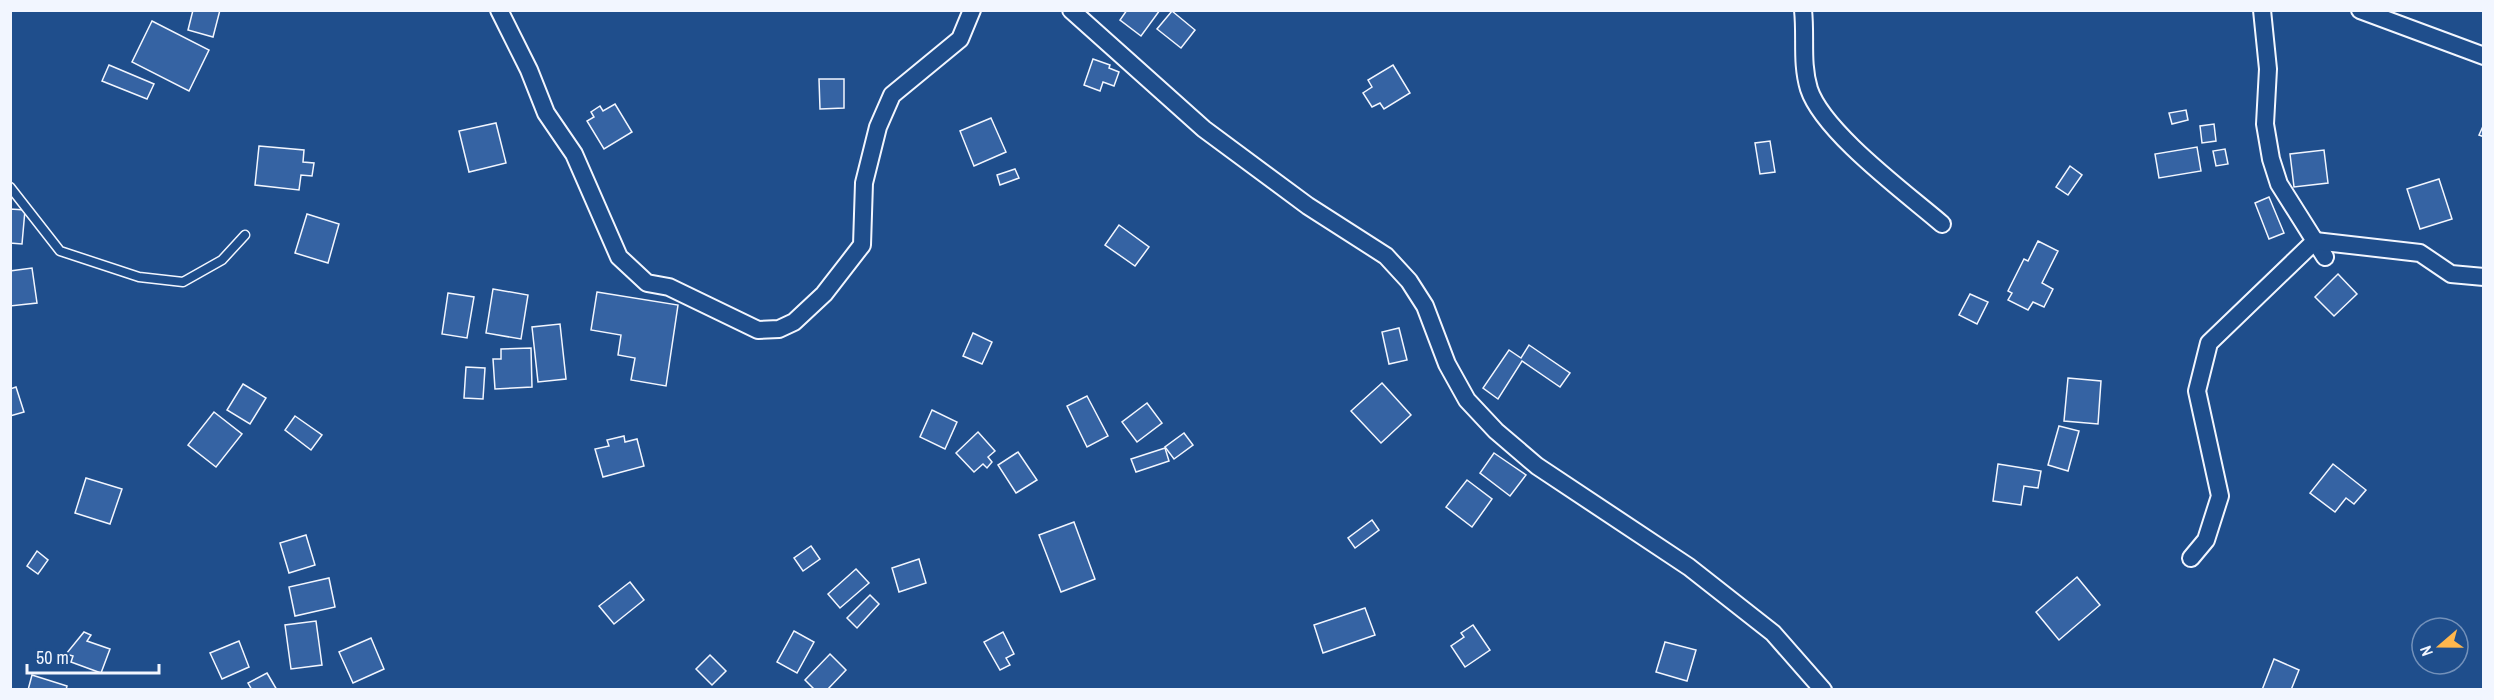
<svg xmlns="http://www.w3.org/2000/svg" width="2494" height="700" font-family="'Archivo Narrow',sans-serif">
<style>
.building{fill:#3563a3;stroke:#f2f6ff;stroke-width:1.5}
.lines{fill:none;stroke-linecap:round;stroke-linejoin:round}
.service-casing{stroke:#f2f6ff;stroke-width:11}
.minor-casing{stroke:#f2f6ff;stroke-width:20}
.service{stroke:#1f4e8c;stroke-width:8}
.minor{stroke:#1f4e8c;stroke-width:16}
</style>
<rect width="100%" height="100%" fill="#1f4e8c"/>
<g class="building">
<polygon points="193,10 220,10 213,37 188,30"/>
<polygon points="1127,10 1160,10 1141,36 1120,20"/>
<polygon points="1172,11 1195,30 1181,48 1157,29"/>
<polygon points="152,21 209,50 189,91 132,62"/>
<polygon points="1093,59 1110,65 1109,68 1119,72 1114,86 1103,82 1100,91 1084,85"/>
<polygon points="109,65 154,84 147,99 102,81"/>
<polygon points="1393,65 1410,93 1384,109 1380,103 1372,107 1363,93 1372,87 1368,80"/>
<polygon points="819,79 844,79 844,108 820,109"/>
<polygon points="615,104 632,132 604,149 587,121 594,117 591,112 600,106 603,111"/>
<polygon points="2186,110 2188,120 2172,124 2169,113"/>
<polygon points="991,118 1006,152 974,166 960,131"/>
<polygon points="496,123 506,163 469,172 459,131"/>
<polygon points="2214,124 2216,141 2202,143 2200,126"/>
<polygon points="2484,124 2484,137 2479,135"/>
<polygon points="1770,141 1775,172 1760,174 1755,143"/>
<polygon points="259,146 304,150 303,162 314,163 312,176 301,175 299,190 255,185"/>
<polygon points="2197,147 2201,171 2159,178 2155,154"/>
<polygon points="2225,149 2228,164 2216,166 2213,151"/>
<polygon points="2324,150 2328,183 2294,187 2290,154"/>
<polygon points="2070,166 2082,175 2068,195 2056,187"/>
<polygon points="1015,169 1019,178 1000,185 997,175"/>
<polygon points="2439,179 2452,219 2420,229 2407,189"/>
<polygon points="2269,197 2284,233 2269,239 2255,203"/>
<polygon points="10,209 25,210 22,244 10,243"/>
<polygon points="307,214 339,224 328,263 295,253"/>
<polygon points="1119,225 1149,247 1135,266 1105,245"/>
<polygon points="2038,241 2058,251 2042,283 2053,289 2044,307 2033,302 2028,310 2008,300 2012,293 2008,291 2024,259 2028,261"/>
<polygon points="32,268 37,303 10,306 10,271"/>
<polygon points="2338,274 2357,294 2334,316 2315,297"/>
<polygon points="493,289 528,295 521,339 486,333"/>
<polygon points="597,292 678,305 666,386 631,380 635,358 618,355 621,335 591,330"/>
<polygon points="448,293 474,297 467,338 442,334"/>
<polygon points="1970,294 1988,302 1977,324 1959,315"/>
<polygon points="560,324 566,379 538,382 532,327"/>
<polygon points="1399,328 1407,360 1389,364 1382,332"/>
<polygon points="973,333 992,342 982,364 963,356"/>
<polygon points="1529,345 1570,373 1560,387 1522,361 1498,399 1483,388 1509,350 1521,358"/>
<polygon points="531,348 532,387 495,389 493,359 501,359 501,349"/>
<polygon points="466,367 485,368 483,399 464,398"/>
<polygon points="2068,378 2101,381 2098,424 2064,421"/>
<polygon points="1382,383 1411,415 1381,443 1351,411"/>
<polygon points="243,384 266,398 250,424 227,410"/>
<polygon points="16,387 24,412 10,416 10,389"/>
<polygon points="1087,396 1108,436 1087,447 1067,406"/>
<polygon points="1147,403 1162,423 1137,442 1122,422"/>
<polygon points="932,410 957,422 945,449 920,437"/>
<polygon points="214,412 242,434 216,467 188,445"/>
<polygon points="295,416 322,435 311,450 285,430"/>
<polygon points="2059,426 2079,431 2068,471 2048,465"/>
<polygon points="978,432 995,451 988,457 992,462 987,468 983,464 974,472 956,453"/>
<polygon points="1184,433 1193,445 1174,459 1165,447"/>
<polygon points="624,436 625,442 637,439 644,466 603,477 595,449 609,446 607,440"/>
<polygon points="1165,448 1169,461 1136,472 1131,459"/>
<polygon points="1018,452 1037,480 1016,493 998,465"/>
<polygon points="1494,453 1526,475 1510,496 1480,473"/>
<polygon points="1998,464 2041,471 2038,488 2024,486 2021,505 1993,501"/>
<polygon points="2333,464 2366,490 2354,504 2346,498 2335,512 2310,493"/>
<polygon points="86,478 122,489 110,524 75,513"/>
<polygon points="1467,480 1492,499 1472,527 1446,507"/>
<polygon points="1372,520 1379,530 1355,548 1348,538"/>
<polygon points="1074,522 1095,579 1061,592 1039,535"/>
<polygon points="306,535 315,565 289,573 280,543"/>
<polygon points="811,546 820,559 803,571 794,558"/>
<polygon points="37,551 48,560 38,574 27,566"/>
<polygon points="919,559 926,583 899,592 892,568"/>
<polygon points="856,569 869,583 840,608 828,594"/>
<polygon points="2077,577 2100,605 2059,640 2036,612"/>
<polygon points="329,578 335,607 295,616 289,587"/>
<polygon points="630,582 644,600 614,624 599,606"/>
<polygon points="870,595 879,604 857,628 847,618"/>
<polygon points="1365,608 1375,635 1323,653 1314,625"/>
<polygon points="316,621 322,665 291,669 285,625"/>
<polygon points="1473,625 1490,650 1465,667 1451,646 1464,637 1461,633"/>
<polygon points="794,631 814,642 797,673 777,662"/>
<polygon points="84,632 91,635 87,641 110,649 101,673 71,662 73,656 66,654"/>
<polygon points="1003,632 1014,654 1006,658 1010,665 1000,670 984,642"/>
<polygon points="371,638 384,669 353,683 339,652"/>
<polygon points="239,641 249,667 222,679 210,653"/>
<polygon points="1665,642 1696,650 1687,681 1656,672"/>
<polygon points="830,654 846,670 827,690 815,690 805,680"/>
<polygon points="710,655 726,671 712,685 696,669"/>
<polygon points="2274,659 2299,670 2291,690 2262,690"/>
<polygon points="267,673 277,690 252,690 248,683"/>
<polygon points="32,675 67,686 66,690 28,690"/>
</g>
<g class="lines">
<g class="service-casing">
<polyline id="service" points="10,187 60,251 139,277 183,282 222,260 245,235"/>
</g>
<g class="minor-casing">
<g id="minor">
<polyline points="499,10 529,70 546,113 574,154 619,257 647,283 669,287 758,330 779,329 794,322 824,294 862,245 864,183 878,127 892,95 960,39 972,10"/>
<polyline points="1071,10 1204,129 1308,206 1386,256 1409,281 1425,306 1447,364 1467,400 1496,431 1537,466 1689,567 1773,633 1823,690"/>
<path d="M1803,10C1806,37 1801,63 1809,89C1823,132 1906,193 1942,224"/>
<polyline points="2262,10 2268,69 2265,124 2271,159 2279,184 2325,257"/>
<polyline points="2360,10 2484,56"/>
<polyline points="2191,558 2206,540 2220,496 2197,391 2209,343 2315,241 2420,253 2451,274 2484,277"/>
</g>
</g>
<use href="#service" class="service"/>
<use href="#minor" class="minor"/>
</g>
<rect width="2494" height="700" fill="none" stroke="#f2f6ff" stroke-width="24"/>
<g transform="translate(2440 646) rotate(250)"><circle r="28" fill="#1f4e8c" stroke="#7391ba" stroke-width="1.5"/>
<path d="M0-4.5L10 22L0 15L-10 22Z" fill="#ffb74d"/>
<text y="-9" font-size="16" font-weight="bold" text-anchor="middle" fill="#f2f6ff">N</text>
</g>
<path d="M27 664v9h132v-9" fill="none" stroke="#f2f6ff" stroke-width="3"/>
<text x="36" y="664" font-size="18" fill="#f2f6ff" stroke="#1f4e8c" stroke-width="4.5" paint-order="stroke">50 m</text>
</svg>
